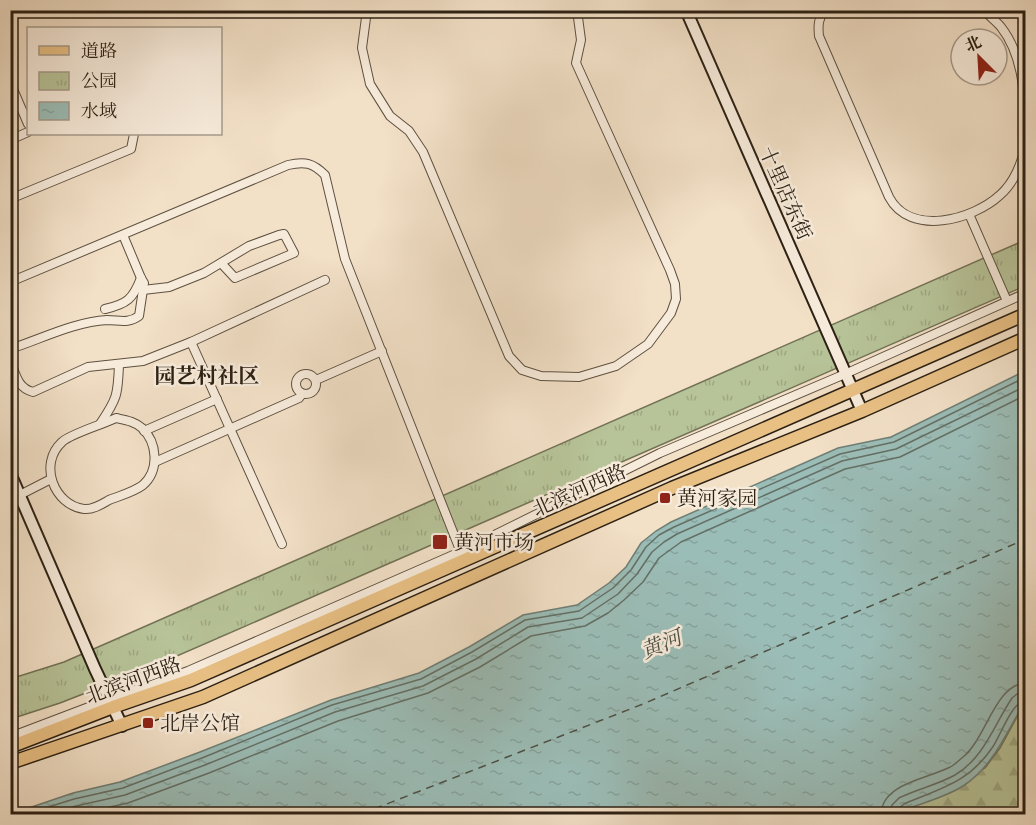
<svg xmlns="http://www.w3.org/2000/svg" width="1036" height="825" font-family="'EB Garamond','Noto Serif SC',serif">
<style>
.forest{fill:url(#forest-firs);stroke:#727256;stroke-width:1.5}
.park{fill:url(#park-tufts);stroke:#727256;stroke-width:1.5}
.water{fill:url(#water-ripples);stroke:#6f7f76;stroke-width:1.5}
.lines{fill:none;stroke-linecap:round;stroke-linejoin:round}
.shore{stroke:#646f66;stroke-width:1.5}
.ferry{stroke:#4d5045;stroke-width:1.5;stroke-dasharray:8 6;stroke-linecap:butt}
.street-casing{stroke:#5e5141;stroke-width:10}
.secondary-casing{stroke:#2c2114;stroke-width:14}
.primary-casing{stroke:#2c2114;stroke-width:15}
.street{stroke:#f7ebdb;stroke-width:8}
.secondary{stroke:#f7ebdb;stroke-width:10}
.primary{stroke:#e9c084;stroke-width:12}
.poi-dot{fill:#8f2418;stroke:#f7ebdb;stroke-width:2}
.labels{text-anchor:middle;dominant-baseline:central;stroke-width:5;stroke-linejoin:round;paint-order:stroke}
.street-label{font-size:20px;fill:#2c2114;stroke:#f7ebdb}
.poi-label{font-size:20px;fill:#2c2114;stroke:#f7ebdb;text-anchor:start}
.neighbourhood-label{font-size:21px;font-weight:bold;fill:#2c2114;stroke:#f7ebdb}
.water-label{font-size:21px;font-style:italic;fill:#4d5045;stroke:#f7ebdb}
</style>
<defs>
<pattern id="forest-firs" width="22" height="20" patternUnits="userSpaceOnUse" patternTransform="scale(1.5)"><rect width="22" height="20" fill="#b7c398"/><path d="M5 1l3.5 6h-7zM16 11l3.5 6h-7z" fill="#9ea782"/></pattern>
<pattern id="park-tufts" width="24" height="20" patternUnits="userSpaceOnUse" patternTransform="scale(1.5)"><rect width="24" height="20" fill="#b7c398"/><path d="M3 7l-1-3M5 7V3M7 7l1-3M15 17l-1-3M17 17v-4M19 17l1-3" fill="none" stroke="#9ea782"/></pattern>
<pattern id="water-ripples" width="26" height="14" patternUnits="userSpaceOnUse" patternTransform="scale(1.5)"><rect width="26" height="14" fill="#9bbdb7"/><path d="M2 4q2-2 4 0t4 0M15 11q2-2 4 0t4 0" fill="none" stroke="#86a29c"/></pattern>
</defs>
<rect width="100%" height="100%" fill="#f2e0c7"/>
<filter id="stains"><feTurbulence type="fractalNoise" baseFrequency=".00333" numOctaves="4"/><feColorMatrix values="0 0 0 0 .2 0 0 0 0 .09 0 0 0 0 .02 0 0 0 .5 -.17"/></filter>
<radialGradient id="worn" r=".72"><stop offset=".6" stop-color="#630" stop-opacity="0"/><stop offset="1" stop-color="#630" stop-opacity=".3"/></radialGradient>
<polygon class="forest" points="1025,702 1025,811 1019,814 900,814 985,768 1000,748"/>
<polygon class="park" points="1025,240 1025,286 147,669 60,703 11,719 10,679 64,662"/>
<path class="water" d="M1025,371V702C1006,732 994,766 963,786C946,797 925,802 907,809L900,814H11L73,793L120,782L200,752L331,700L419,673L469,647L523,615L577,605L609,583L626,567L641,543L656,531L671,522L838,448L891,437Z"/>
<g class="lines">
<g class="shore">
<polyline points="26,814 74,799 123,788 202,758 332,705 421,679 472,652 525,620 579,611 613,588 631,570 646,547 659,535 674,527 840,454 894,442 1026,377"/>
<polyline points="49,814 76,806 125,795 205,765 335,712 423,686 476,659 528,627 582,618 618,594 637,574 652,552 664,542 677,534 842,461 896,449 1026,386"/>
<polyline points="79,814 128,803 209,773 338,721 428,693 480,667 531,636 585,626 608,613 624,600 643,582 659,558 681,542 845,469 900,457 1026,395"/>
<path d="M881,814C882,784 926,779 948,768C954,766 958,761 963,757C986,739 995,684 1026,683"/>
<path d="M890,814L892,805L899,798C917,789 937,785 955,775C984,758 994,725 1012,698L1017,694L1026,692"/>
<path d="M897,814L898,809L904,804C941,788 968,783 992,748C1000,737 1012,701 1026,700"/>
</g>
<polyline class="ferry" points="361,814 643,704 1026,539"/>
<g class="street-casing">
<g id="street">
<polyline points="367,10 362,48 370,84 390,116 409,131 423,152 509,356 522,370 541,376 579,377 616,366 648,344 671,313 676,299 675,284 670,270 576,63 581,40 577,10"/>
<path d="M825,10C818,18 818,26 819,36L889,197C910,237 973,220 1000,195C1015,182 1021,163 1026,146"/>
<path d="M984,10C989,16 996,21 1001,27C1022,54 1024,89 1026,122"/>
<polyline points="10,11 11,10"/>
<polyline points="10,82 28,124"/>
<polyline points="10,140 28,132"/>
<polyline points="10,199 131,149 134,134"/>
<polyline points="969,214 1007,301"/>
<path d="M10,282L288,165C305,161 313,163 325,175L345,259L462,555"/>
<polyline points="143,290 169,287 204,273 249,246 279,235 284,234 294,253 235,278 221,263"/>
<path d="M105,309C127,304 133,299 141,278"/>
<polyline points="191,342 282,544"/>
<path d="M10,349C41,339 74,322 107,320C119,320 128,324 139,316L144,283L141,278L123,235"/>
<path d="M10,360C16,374 17,388 33,392L88,367L143,361L191,342L325,280"/>
<circle cx="306" cy="384" r="10"/>
<polyline points="316,380 382,351"/>
<path d="M116,418C125,420 134,421 142,428C157,442 160,470 143,485C134,492 119,496 109,500C102,504 93,510 84,509C54,505 38,464 62,442C70,434 104,424 116,418Z"/>
<path d="M100,424C117,399 118,395 119,364"/>
<polyline points="144,431 217,399"/>
<polyline points="155,462 299,398 302,394"/>
<polyline points="10,500 51,479"/>
<polyline points="10,737 110,699 188,671 460,552 660,453 845,374 1026,293"/>
</g>
</g>
<g class="secondary-casing">
<g id="secondary">
<polyline points="686,10 862,411"/>
<polyline points="10,473 95,669 122,726"/>
</g>
</g>
<g class="primary-casing">
<g id="primary">
<polyline points="10,747 113,707 191,680 1026,314"/>
<polyline points="10,763 203,697 672,488 862,411 1026,338"/>
</g>
</g>
<use href="#street" class="street"/>
<use href="#secondary" class="secondary"/>
<use href="#primary" class="primary"/>
</g>
<g class="poi-dot">
<rect x="659" y="492" width="12" height="12" rx="3"/>
<rect x="432" y="534" width="16" height="16" rx="3"/>
<rect x="142" y="717" width="12" height="12" rx="3"/>
</g>
<g class="labels">
<g class="street-label">
<text transform="translate(786 193) rotate(66)">十里店东街</text>
<text transform="translate(579 490) rotate(-24)">北滨河西路</text>
<text transform="translate(133 680) rotate(-20)">北滨河西路</text>
</g>
<g class="poi-label">
<text x="677" y="498">黄河家园</text>
<text x="454" y="542">黄河市场</text>
<text x="160" y="723">北岸公馆</text>
</g>
<g class="neighbourhood-label">
<text x="207" y="375">园艺村社区</text>
</g>
<g class="water-label">
<text transform="translate(661 644) rotate(-23)">黄河</text>
</g>
</g>
<rect width="1036" height="825" fill="none" stroke="#f2e0c7" stroke-width="36"/>
<rect x="12" y="12" width="1012" height="801" fill="none" stroke="#2c2114" stroke-width="3"/>
<rect x="18" y="18" width="1000" height="789" fill="none" stroke="#2c2114" stroke-width="1.5"/>
<rect x="27" y="27" width="195" height="108" fill="#f7ebdb" stroke="#a69a8b" stroke-width="1.5"/>
<rect x="39" y="46" width="30" height="9" fill="#e9c084" stroke="#a69a8b" stroke-width="1.5"/>
<text x="81" y="57" font-size="18" fill="#2c2114">道路</text>
<rect x="39" y="72" width="30" height="18" fill="url(#park-tufts)" stroke="#a69a8b" stroke-width="1.5"/>
<text x="81" y="87" font-size="18" fill="#2c2114">公园</text>
<rect x="39" y="102" width="30" height="18" fill="url(#water-ripples)" stroke="#a69a8b" stroke-width="1.5"/>
<text x="81" y="117" font-size="18" fill="#2c2114">水域</text>
<g transform="translate(979 57) rotate(336)"><circle r="28" fill="#f7ebdb" stroke="#a69a8b" stroke-width="1.5"/>
<path d="M0-4.5L10 22L0 15L-10 22Z" fill="#8f2418"/>
<text y="-9" font-size="16" font-weight="bold" text-anchor="middle" fill="#2c2114">北</text>
</g>
<rect width="100%" height="100%" filter="url(#stains)"/>
<rect width="100%" height="100%" fill="url(#worn)"/>
</svg>
